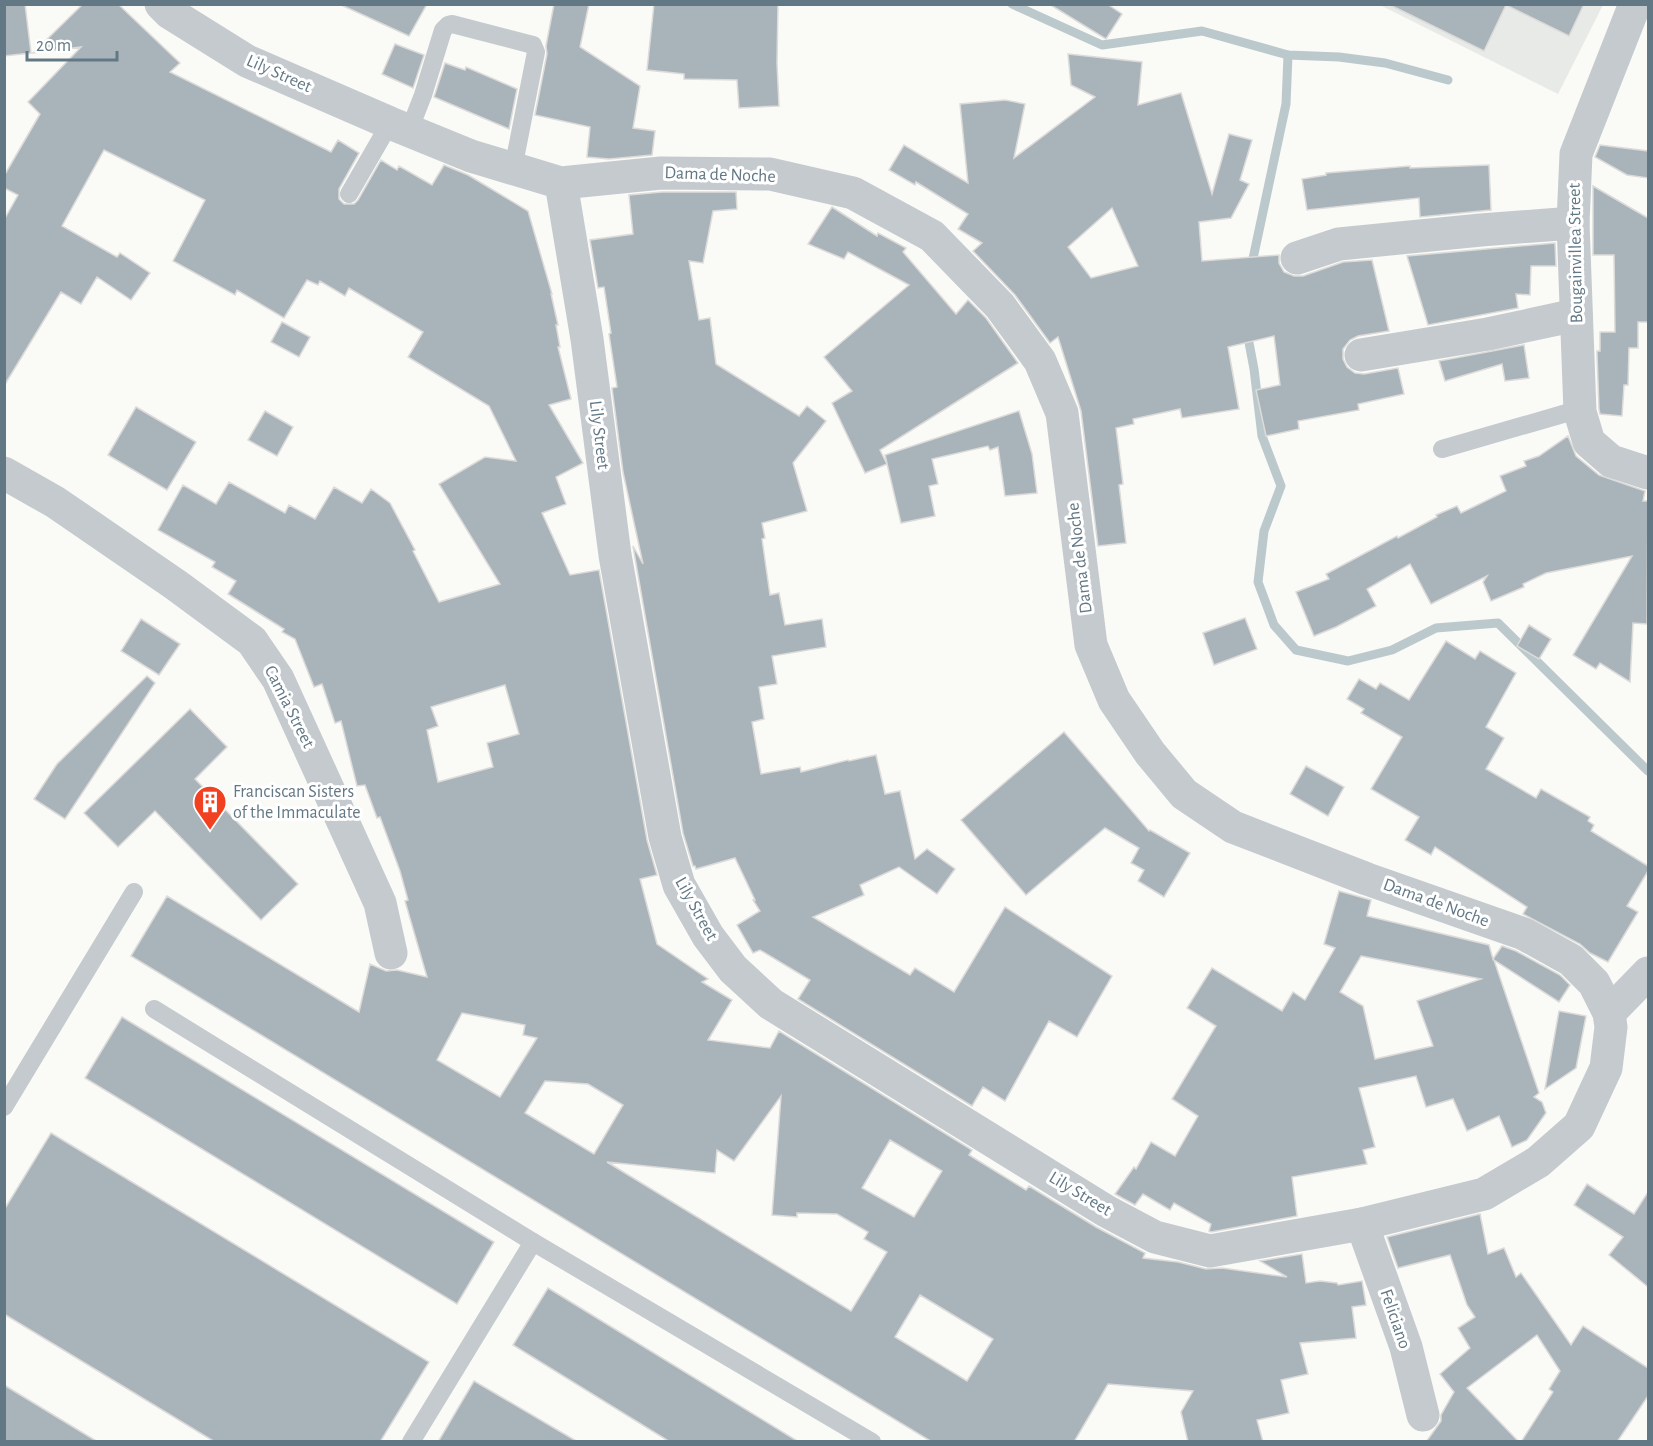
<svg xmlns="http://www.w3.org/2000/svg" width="1653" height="1446" font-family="'Alegreya Sans',sans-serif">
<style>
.built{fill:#e8eae8}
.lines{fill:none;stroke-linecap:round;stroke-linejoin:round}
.stream{stroke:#bbc9cc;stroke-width:9}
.building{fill:#a9b4ba;stroke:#dcdbd9;stroke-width:1.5;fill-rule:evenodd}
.lane{stroke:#c4cacd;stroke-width:18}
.street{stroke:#c4cacd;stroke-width:33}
.labels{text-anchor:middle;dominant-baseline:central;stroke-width:6;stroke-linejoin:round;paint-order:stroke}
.street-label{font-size:18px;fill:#627885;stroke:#fff}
.poi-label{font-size:18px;fill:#627885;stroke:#fff;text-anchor:start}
</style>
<rect width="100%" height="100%" fill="#fafaf7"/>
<polygon class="built" points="1380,5 1603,5 1558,94"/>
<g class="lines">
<g class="stream">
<polyline points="1012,4 1102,45 1202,31 1288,55 1339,57 1385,63 1448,80"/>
<polyline points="1251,268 1286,104 1288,55"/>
<polyline points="1247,332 1254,369 1262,436 1281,486 1264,531 1258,582 1274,625 1296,650 1348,661 1392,650 1436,628 1498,623 1648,771"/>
</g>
</g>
<g class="building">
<polygon points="4,4 25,4 31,53 4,56"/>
<path d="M83,4H118L180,63L170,72L331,152L338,140L359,153L339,189V199L344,204H354L358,200L381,160L397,170L399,166L432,185L444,165L468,175L528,211L552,294H551L558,325H556L560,347H558L571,399L549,405L583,463L556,477L566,504L542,513L570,575L599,570L647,840L657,875L640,879L657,944L708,979L702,982L732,1000L708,1040L770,1048L779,1031L972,1150L969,1155L1026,1190L1029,1186L1096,1227L1145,1253L1143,1258L1178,1262L1206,1269L1222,1268L1287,1277L1260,1261L1302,1254L1306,1283L1320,1281L1337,1283L1338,1285L1362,1281L1366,1305L1352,1307L1356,1338L1300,1343L1308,1374L1281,1380L1289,1413L1257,1420L1263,1442H1188L1181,1412L1193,1391L1108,1384L1074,1442H932L131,956L167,896L359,1012L370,964L386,971L397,970L427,977L405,901L408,900L400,871L380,817L377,818L365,785L357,786L341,721L335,723L322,684L314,687L295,639L282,632L284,629L228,594L236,581L212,567L215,562L158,530L183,485L216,504L229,482L285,513L289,505L315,519L334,487L362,503L371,489L390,503L415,550L413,551L439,602L500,584L439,484L485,457L516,461L489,406L408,357L423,332L349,288L345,296L320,281L318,285L307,280L284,318L237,290L235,295L173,261L205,200L104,150L62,226L117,257L120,253L150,273L131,300L97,277L81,304L61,292L4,386V220L18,195L4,188V176L40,114L28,102L81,47L33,53ZM505,685L519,734L487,743L493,767L438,782L427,730L438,726L431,707ZM462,1013L525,1025L523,1035L537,1038L500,1097L437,1060ZM545,1081L588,1084L623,1105L594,1154L525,1113ZM781,1096L772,1215L797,1217V1213L837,1214L868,1232L864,1239L887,1252L851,1311L607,1162L715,1173L717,1150L734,1161ZM890,1140L942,1171L914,1217L862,1188ZM920,1295L993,1339L967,1381L895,1337Z"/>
<polygon points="339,4 427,4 409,36"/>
<polygon points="554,4 589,4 580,47 640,86 633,128 655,131 652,155 609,159 587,157 590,127 535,115 547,54 546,46"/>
<polygon points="654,4 778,4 777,63 779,106 739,108 737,80 684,79 684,74 647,70"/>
<polygon points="1049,4 1107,4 1122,14 1106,39"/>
<polygon points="1388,4 1584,4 1569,36 1506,5 1484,51"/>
<polygon points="395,44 424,55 413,88 382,74"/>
<path d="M1068,54L1142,62L1138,105L1181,93L1212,194L1229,134L1252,140L1240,180L1249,184L1231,218L1199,222L1202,261L1279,255V263L1284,272L1294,276H1303L1343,262L1372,260L1389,331L1358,336L1350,340L1343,349V359L1347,367L1355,373L1364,374L1398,368L1404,394L1358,404L1359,410L1298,421L1299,429L1266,436L1256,390L1280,385L1274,336L1228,347L1239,409L1182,418L1180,409L1133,419L1134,424L1116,428L1123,484L1119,485L1126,543L1098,546L1081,411L1058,337L1050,343L1015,295L973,251L982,243L958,229L968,214L916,182L915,185L889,170L904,145L968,183L960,104L1005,100L1025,104L1014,158L1095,97L1071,85ZM1112,208L1138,266L1091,278L1068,247Z"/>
<polygon points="445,63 465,70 466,67 517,89 509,129 434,97"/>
<polygon points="1600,145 1648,151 1648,178 1627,175 1595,157"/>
<polygon points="1489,165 1491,210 1420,217 1419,198 1307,210 1302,179 1326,175 1326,173 1410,166 1410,168"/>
<polygon points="1593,186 1648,218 1648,322 1638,322 1638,348 1629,348 1628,385 1624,385 1622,416 1600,414 1599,409 1597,354 1597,351 1600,351 1600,332 1615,332 1614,255 1593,255"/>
<polygon points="662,192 736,192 737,209 713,211 703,263 689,261 699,320 710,318 716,364 799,416 807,406 826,421 793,463 807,511 762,523 765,538 762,539 770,595 779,593 785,625 822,619 826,647 772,656 777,684 759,687 764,719 752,722 761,774 800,767 801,772 848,760 849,761 876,755 885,794 900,791 915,859 927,849 955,869 937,894 899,867 860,885 864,895 813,917 910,975 915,968 954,992 1005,907 1112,976 1077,1037 1049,1021 1005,1101 983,1087 972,1106 798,999 810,980 760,950 753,953 737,925 760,911 753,900 755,900 735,858 696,869 695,866 693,866 683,833 634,552 633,546 643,564 623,472 612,388 617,387 609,334 611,333 604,287 598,288 590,240 633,234 629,195"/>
<polygon points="832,207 877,236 878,233 906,248 903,252 956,314 968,300 986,318 1018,363 880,450 887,464 865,473 832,403 852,391 824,357 909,285 848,252 844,259 808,244"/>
<polygon points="1555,243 1556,266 1531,266 1530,295 1516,294 1518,308 1428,325 1407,256"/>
<polygon points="282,322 310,337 299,357 271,342"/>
<polygon points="1524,345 1529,378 1505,381 1502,364 1445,381 1439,361"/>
<polygon points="136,407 196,442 167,490 108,455"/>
<polygon points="265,411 293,427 277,456 248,440"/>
<polygon points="1019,411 1032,454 1037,493 1005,496 998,447 990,450 988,446 932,459 938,484 929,486 935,516 901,523 885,455"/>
<polygon points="1568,436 1576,456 1599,475 1645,491 1643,501 1648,501 1647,624 1633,623 1630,682 1600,663 1596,669 1573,655 1632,556 1546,573 1523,584 1524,587 1491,601 1483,582 1487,576 1431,604 1410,564 1367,589 1376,606 1336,627 1314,636 1296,592 1329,579 1326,574 1397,536 1398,538 1437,517 1436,515 1457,506 1461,513 1506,491 1500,476 1526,466 1524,461 1539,456"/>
<polygon points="1245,618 1257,649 1214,665 1203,633"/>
<polygon points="141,619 180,644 159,675 121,651"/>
<polygon points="1529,625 1551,639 1539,659 1517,646"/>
<polygon points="1446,641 1475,659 1480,651 1516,673 1486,727 1504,738 1486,769 1536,798 1541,789 1590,817 1588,821 1594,825 1591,831 1648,866 1648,871 1627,906 1638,912 1608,962 1590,953 1580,944 1523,914 1527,907 1435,847 1431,855 1405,840 1419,817 1371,789 1402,737 1361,713 1364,709 1347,699 1359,679 1376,689 1380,683 1409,700"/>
<polygon points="147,676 155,683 65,819 34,799 57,764"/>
<polygon points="190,709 227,747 195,779 298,884 261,920 155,811 118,847 84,813"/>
<polygon points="1064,732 1149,831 1150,830 1190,853 1164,897 1138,881 1144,870 1131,863 1139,848 1105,828 1026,895 961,820"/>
<polygon points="1306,766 1344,787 1328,816 1290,794"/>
<path d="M1339,891L1371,900L1367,916L1489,945L1493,959L1502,946L1516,951L1560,975L1570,985L1559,1002L1494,960L1539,1093L1534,1097L1542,1102L1546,1113L1527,1140L1512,1147L1499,1116L1467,1131L1453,1099L1426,1107L1416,1076L1359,1088L1375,1147L1363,1150L1367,1164L1292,1177L1297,1216L1211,1232L1209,1231L1211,1224L1174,1203L1170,1210L1143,1194L1135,1205L1115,1194L1134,1167L1136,1169L1151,1142L1175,1156L1198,1116L1172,1099L1216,1026L1187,1008L1212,968L1282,1011L1293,992L1305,1000L1335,948L1324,944ZM1361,956L1481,979L1417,1001L1433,1046L1375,1059L1363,1006L1340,992Z"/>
<polygon points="1559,1011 1586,1016 1576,1068 1545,1089"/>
<polygon points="122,1017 494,1242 457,1304 85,1078"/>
<polygon points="51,1133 429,1362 380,1442 215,1442 4,1314 4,1210"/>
<polygon points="1587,1184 1634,1214 1648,1192 1648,1287 1609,1255 1623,1237 1574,1205"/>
<polygon points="1480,1214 1488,1254 1504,1248 1516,1277 1521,1273 1571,1345 1583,1326 1648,1368 1648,1396 1617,1442 1521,1442 1553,1392 1549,1389 1560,1371 1537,1335 1467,1388 1519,1442 1426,1442 1441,1421 1441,1415 1454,1392 1440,1374 1470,1348 1458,1328 1475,1317 1467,1305 1450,1255 1398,1268 1387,1237"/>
<polygon points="548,1288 799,1442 670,1442 513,1345"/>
<polygon points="474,1381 578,1442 438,1442"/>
<polygon points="4,1385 98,1442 4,1442"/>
</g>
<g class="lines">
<g class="lane">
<polyline points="409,131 423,95 443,30 448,25 452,24 533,45 536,52 513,169"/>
<polyline points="349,194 390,123"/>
<polyline points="1442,449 1570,412 1580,412"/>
<polyline points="154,1009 533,1242 872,1442"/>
<polyline points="4,1107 134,892"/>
<polyline points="411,1442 533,1242"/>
</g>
<g class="street">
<polyline points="161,4 170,13 247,61 390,123 471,156 561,183 661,173 770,174 853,193 932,236 1000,306 1040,361 1062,413 1091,645 1114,700 1150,753 1184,794 1233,827 1367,879 1524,934 1571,960 1594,983 1609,1013 1611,1027 1606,1068 1579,1126 1538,1162 1484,1194 1362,1224 1210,1251 1155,1237 1106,1211 771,1004 733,969 708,936 679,885 665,837 615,555 587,339 561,183"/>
<polyline points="1635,4 1576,154 1573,223 1580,412 1589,442 1611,461 1648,473"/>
<polyline points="1297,258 1339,244 1481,230 1573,223"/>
<polyline points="1361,355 1488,334 1576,315"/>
<polyline points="4,473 55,502 176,585 252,641 278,679 380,903 391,953"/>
<polyline points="1609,1013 1648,973"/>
<polyline points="1362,1224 1406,1347 1423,1415"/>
</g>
</g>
<defs>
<g id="building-pin" transform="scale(1.725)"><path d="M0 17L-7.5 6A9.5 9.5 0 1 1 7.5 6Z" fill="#f14120" stroke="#fff"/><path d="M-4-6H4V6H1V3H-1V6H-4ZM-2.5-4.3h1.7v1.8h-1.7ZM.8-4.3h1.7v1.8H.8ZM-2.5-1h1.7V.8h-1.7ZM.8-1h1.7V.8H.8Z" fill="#fff"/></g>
</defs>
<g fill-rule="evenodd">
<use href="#building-pin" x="210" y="802"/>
</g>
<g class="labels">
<g class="street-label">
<text transform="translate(279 74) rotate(24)">Lily Street</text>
<text transform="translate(720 175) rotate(2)">Dama de Noche</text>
<text transform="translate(1576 253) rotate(-91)">Bougainvillea Street</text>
<text transform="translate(599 435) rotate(83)">Lily Street</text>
<text transform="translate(1080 558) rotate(-97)">Dama de Noche</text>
<text transform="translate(289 707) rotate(63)">Camia Street</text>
<text transform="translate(1436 903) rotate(20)">Dama de Noche</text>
<text transform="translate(696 909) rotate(61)">Lily Street</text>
<text transform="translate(1080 1194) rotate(31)">Lily Street</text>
<text transform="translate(1395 1319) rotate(71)">Feliciano</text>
</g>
<g class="poi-label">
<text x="233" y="792">Franciscan Sisters<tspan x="233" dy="21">of the Immaculate</tspan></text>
</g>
</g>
<rect width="1653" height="1446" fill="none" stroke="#627885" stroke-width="12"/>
<path d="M27 51v9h90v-9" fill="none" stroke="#627885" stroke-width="3"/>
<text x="36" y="51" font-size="18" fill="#627885" stroke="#ffffff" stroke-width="4.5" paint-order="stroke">20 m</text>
</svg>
